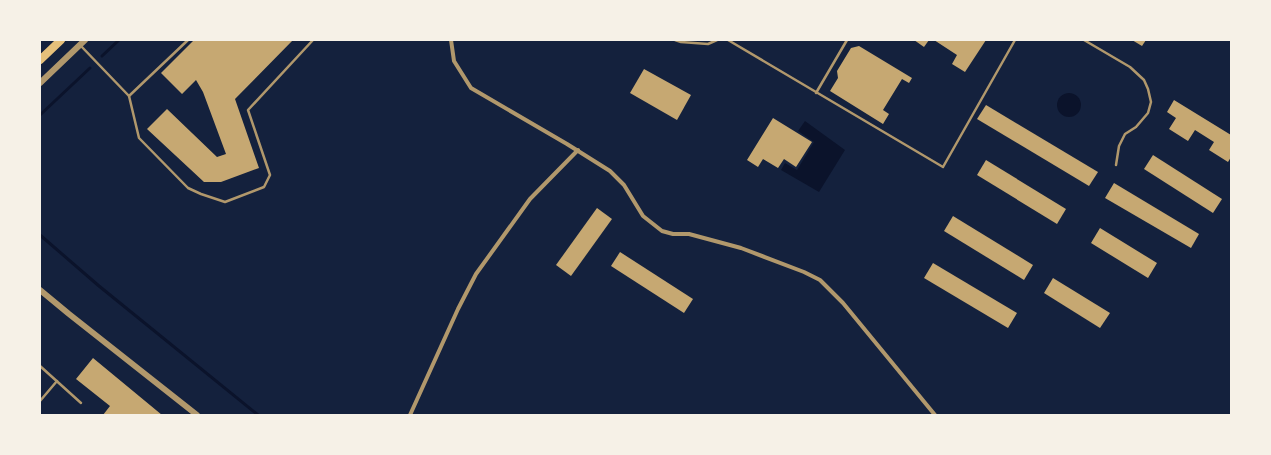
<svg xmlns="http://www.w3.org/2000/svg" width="1271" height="455" font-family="Raleway,sans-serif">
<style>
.water{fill:#0b132b}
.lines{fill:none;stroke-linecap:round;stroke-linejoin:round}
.stream{stroke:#0b132b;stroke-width:3}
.building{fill:#c6a872}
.service{stroke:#b1986c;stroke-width:2.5}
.minor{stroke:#b1986c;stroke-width:4}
.tertiary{stroke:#b1986c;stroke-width:6}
.primary{stroke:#e5c07b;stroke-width:8}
</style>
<rect width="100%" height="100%" fill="#14213d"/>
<g class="water">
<circle cx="1069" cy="105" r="12"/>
<polygon points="805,121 845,150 819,192 781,170 785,163 797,170 814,142 798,131"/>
</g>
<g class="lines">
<g class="stream">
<polyline points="102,56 119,40"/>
<polyline points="40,115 90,68"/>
<polyline points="40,235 99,286 258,415"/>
</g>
</g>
<g class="building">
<polygon points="194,40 293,40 235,99 259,168 221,182 204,182 147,129 167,109 217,157 226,154 203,92 196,80 182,94 161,73"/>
<polygon points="914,40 929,40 924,47"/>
<polygon points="934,40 986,40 965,72 952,64 957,55"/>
<polygon points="1132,40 1146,40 1142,46"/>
<polygon points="859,46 912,78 909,83 902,79 883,110 889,114 883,124 830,91 838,78 837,71 851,48"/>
<polygon points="644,69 691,95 677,120 630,93"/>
<polygon points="1174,100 1231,135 1231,157 1228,162 1209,150 1214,142 1195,130 1188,141 1169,129 1176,118 1167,112"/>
<polygon points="986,105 1098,172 1089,186 977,119"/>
<polygon points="773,118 812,142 796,167 784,159 778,168 763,159 758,167 747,160"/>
<polygon points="1153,155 1222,199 1213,213 1144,169"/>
<polygon points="986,160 1066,209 1057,224 977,175"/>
<polygon points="1114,183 1199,234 1191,248 1105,198"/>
<polygon points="597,208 612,219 571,276 556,265"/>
<polygon points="953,216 1033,265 1024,280 944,231"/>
<polygon points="1100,228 1157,263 1148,278 1091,243"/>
<polygon points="620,252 693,299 684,313 611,266"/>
<polygon points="933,263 1017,313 1008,328 924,278"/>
<polygon points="1053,278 1110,313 1100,328 1044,293"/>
<polygon points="93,358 162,415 103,415 110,406 76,379"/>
</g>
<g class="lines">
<g class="service">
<polyline points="675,40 681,42 708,44 717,40"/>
<polyline points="728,40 943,167 1015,40"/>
<polyline points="1084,40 1130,67 1144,80 1148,89 1151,102 1148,113 1136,127 1125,134 1119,146 1116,165"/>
<polyline points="80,45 129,96 139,138 188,188 201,194 225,202 264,187 270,175 248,110 313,40"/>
<polyline points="816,93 847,40"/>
<polyline points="129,96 188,40"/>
<polyline points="40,366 81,403"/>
<polyline points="40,401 57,381"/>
</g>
<g class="minor">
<polyline points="451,40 454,61 471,88 567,144 610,171 624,185 643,216 662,231 673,234 689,234 741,248 804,272 820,280 843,303 935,415"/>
<polyline points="410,415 458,309 476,274 530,199 578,150"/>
</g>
<g class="tertiary">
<polyline points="40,83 85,40"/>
<polyline points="40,290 69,314 197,415"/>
</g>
<polyline class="primary" points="40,60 61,40"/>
</g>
<rect width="1271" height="455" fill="none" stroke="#f6f1e7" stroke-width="82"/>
</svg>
